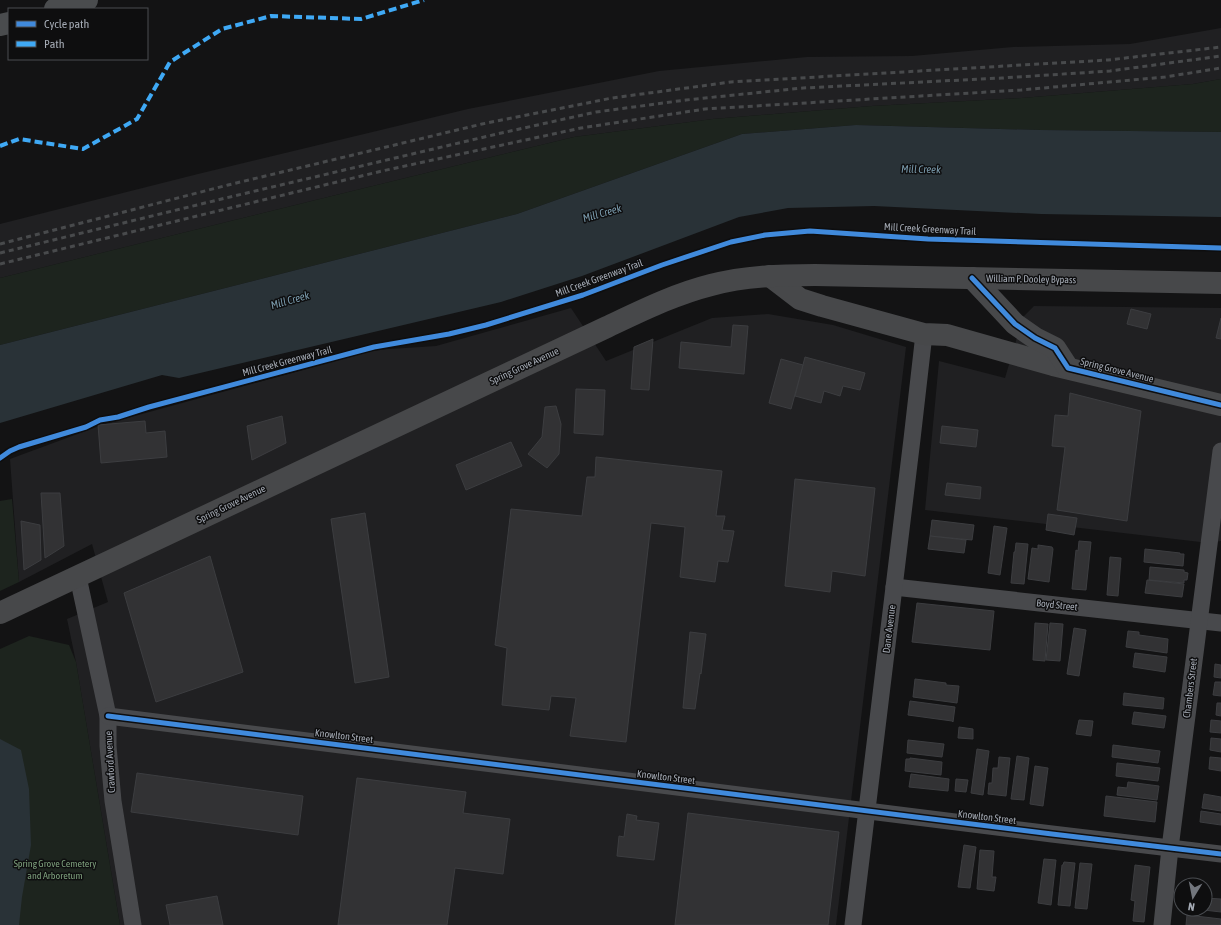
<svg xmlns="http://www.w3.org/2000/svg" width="1221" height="925" font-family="'Asap Condensed',sans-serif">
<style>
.built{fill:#202022}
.green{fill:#1d241e}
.water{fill:#293237}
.building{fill:#323234;stroke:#3c3d40}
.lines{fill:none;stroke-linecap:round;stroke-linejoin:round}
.street{stroke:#48494c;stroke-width:17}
.secondary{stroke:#47484a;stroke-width:22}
.highway{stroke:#4a4c4e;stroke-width:22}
.rail{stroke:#484a4c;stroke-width:3;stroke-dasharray:5 4;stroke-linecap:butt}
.quiet{stroke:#3fa9f5;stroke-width:4;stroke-dasharray:8 4;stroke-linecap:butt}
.cycleway-casing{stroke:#0e0e0f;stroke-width:8}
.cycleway{stroke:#408adc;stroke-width:5}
.labels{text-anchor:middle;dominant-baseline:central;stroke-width:3;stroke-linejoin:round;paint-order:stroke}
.street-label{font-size:10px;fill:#a5abb5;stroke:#0e0e0f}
.park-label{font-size:10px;fill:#7d9f7c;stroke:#0e0e0f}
.water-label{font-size:11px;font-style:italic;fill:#7c9daf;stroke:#0e0e0f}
</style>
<rect width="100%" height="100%" fill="#131314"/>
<g class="built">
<polygon points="1221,28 1221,79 1193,84 1022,98 872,106 713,119 574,137 336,195 0,278 0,224 198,174 468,109 659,71 807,57 912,56 1013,47 1130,44"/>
<polygon points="1034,306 1221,308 1221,541 1209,543 925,510 939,361 1005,378 1023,317"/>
<polygon points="571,308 606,361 712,318 768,314 833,325 906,347 836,925 120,925 76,662 67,619 108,602 92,544 19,582 10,459 102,425 375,350 436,346"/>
</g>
<g class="green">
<polygon points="1221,79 1221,132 1041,130 856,125 742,134 517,214 0,345 0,278 336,195 574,137 713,119 872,106 1022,98 1193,84"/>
<polygon points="12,499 19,582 0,591 0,501"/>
<polygon points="29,636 69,645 76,662 120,925 0,925 0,649"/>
</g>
<g class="water">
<polygon points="856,125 1041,130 1221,132 1221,217 1041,214 874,206 788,208 739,217 582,276 501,302 179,378 162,375 0,423 0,345 517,214 742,134"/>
<polygon points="0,739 21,750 29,789 31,845 22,897 19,925 0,925"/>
</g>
<g class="building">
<polygon points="1131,309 1151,314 1147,329 1127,324"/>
<polygon points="1221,318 1221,339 1216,338"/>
<polygon points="733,325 748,326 744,374 679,368 681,342 731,347"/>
<polygon points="653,339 649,390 631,389 634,347"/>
<polygon points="805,357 865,373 860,390 843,386 840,396 824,391 821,403 795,396"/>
<polygon points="781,359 803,365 791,409 769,403"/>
<polygon points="576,389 605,390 603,435 574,433"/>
<polygon points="1070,393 1141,411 1127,521 1057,510 1065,447 1052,446 1055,415 1068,416"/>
<polygon points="556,406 561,424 559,454 547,468 528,454 542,437 545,407"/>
<polygon points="282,416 286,443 252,460 247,426"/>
<polygon points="145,421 146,433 165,431 167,457 101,463 98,425"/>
<polygon points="942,426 978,430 976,447 940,443"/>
<polygon points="511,442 522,466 466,490 456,465"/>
<polygon points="596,457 722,471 716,516 725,516 722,530 734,531 728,562 718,561 715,582 680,577 685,527 651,523 626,742 570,736 576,698 551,696 549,710 502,705 507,648 495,645 511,509 582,516 587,477 595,477"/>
<polygon points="795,479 875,488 865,576 832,571 830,592 785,586"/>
<polygon points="947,483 981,487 980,499 945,495"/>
<polygon points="41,493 60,493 64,546 45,558"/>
<polygon points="365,513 389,677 355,683 331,519"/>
<polygon points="1048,514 1077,518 1074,535 1046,530"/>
<polygon points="932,520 974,525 972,540 930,536"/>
<polygon points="21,521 40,525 41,560 24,570"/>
<polygon points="994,526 1007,528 1000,575 988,573"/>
<polygon points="930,536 966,540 964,553 928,549"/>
<polygon points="1079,541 1091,542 1086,590 1072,589 1076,550 1078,551"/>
<polygon points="1016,543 1028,544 1024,584 1011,583 1014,552 1015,552"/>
<polygon points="1038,545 1052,547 1053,549 1049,582 1028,579 1032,548 1038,549"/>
<polygon points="1145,549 1180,553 1180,554 1184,554 1183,566 1144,562"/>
<polygon points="210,556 243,672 156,702 124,593"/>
<polygon points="1110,557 1121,558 1118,596 1107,595"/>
<polygon points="1150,567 1184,570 1184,572 1188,573 1187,580 1184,580 1184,583 1149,580"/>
<polygon points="1147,580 1184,584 1182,597 1145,593"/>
<polygon points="917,603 994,611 990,650 912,642"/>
<polygon points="1035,623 1048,624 1045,661 1033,660"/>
<polygon points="1050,623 1063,624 1060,661 1046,660"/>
<polygon points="1074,628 1086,630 1079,676 1067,674"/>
<polygon points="1128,631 1139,632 1139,635 1168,639 1167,653 1126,647"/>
<polygon points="690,632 706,634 701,674 700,673 695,709 683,708"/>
<polygon points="1135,653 1167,657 1165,672 1133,667"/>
<polygon points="1215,664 1221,665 1221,678 1214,677"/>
<polygon points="915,679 946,683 946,685 959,686 957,703 913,697"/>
<polygon points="1215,682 1221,682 1221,696 1213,695"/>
<polygon points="1124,693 1164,698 1163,709 1123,705"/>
<polygon points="910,701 955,707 953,722 952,721 908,715"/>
<polygon points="1217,703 1221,703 1221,716 1216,715"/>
<polygon points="1134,712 1166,716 1164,728 1132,724"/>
<polygon points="1079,720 1093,721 1091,736 1076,734"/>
<polygon points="1211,720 1221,721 1221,733 1210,732"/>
<polygon points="959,727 973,729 973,739 958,738"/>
<polygon points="1211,738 1221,739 1221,752 1210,750"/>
<polygon points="908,740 944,744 942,757 907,753"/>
<polygon points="1113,745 1160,751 1158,763 1112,757"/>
<polygon points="977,749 989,751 983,795 971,793"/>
<polygon points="1017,756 1029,758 1024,800 1011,799"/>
<polygon points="999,757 1010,758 1006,796 988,794 989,783 992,783 993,768 998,768"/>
<polygon points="1210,757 1221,758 1221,771 1209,769"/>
<polygon points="910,758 942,762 941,775 905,771 906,759 910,759"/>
<polygon points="1117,763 1160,768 1158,781 1116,776"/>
<polygon points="1035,766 1048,768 1043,806 1030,804"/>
<polygon points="137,773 303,796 298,835 131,812"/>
<polygon points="911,774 949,779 948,791 909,787"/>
<polygon points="357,778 466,792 463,813 510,819 503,874 455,868 447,925 338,925"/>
<polygon points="956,779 968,780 966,792 955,791"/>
<polygon points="1128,782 1159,786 1157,800 1117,795 1118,787 1127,788"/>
<polygon points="1204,794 1221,797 1221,811 1202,808"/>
<polygon points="1106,796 1157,802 1155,822 1104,816"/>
<polygon points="1201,811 1221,814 1221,825 1200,822"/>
<polygon points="688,813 839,832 828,925 675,925"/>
<polygon points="627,814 637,816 636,820 659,823 654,860 617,856 619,836 624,837"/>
<polygon points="964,845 976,847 970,888 958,887"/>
<polygon points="980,850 994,851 992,877 996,877 994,891 977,889"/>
<polygon points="1044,859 1056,860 1051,905 1038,903"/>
<polygon points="1064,862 1075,863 1070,906 1058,905 1062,865 1063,865"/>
<polygon points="1080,863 1092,864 1087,909 1075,908"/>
<polygon points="1135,865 1150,867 1144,922 1133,921 1135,901 1131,900"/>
<polygon points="217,896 223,925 170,925 166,905"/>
<polygon points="1205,898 1221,899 1221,912 1195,909 1205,909"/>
<polygon points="1187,915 1221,919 1221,925 1186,925"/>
</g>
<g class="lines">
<g class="street">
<polyline points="78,577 108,716 108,746 113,801 133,925"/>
<polyline points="894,587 1221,623"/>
<polyline points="108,716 1052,834 1221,854"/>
<polyline points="853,925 912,439 924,334"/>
<polyline points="1162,925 1170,848 1221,451"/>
</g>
<g class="secondary">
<polyline points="770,276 800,299 822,306 924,334 947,335 1053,365 1221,405"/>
<polyline points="972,278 1015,324 1035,338 1055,348 1068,368"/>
<path d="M0,613L607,327C641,311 675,294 711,285C745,276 780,275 815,275L1221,283"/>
</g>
<g class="highway">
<polyline points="55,9 87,0"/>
<polyline points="0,25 9,23"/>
</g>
<g class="rail">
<polyline points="0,244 228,185 482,124 612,98 731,82 1108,60 1221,47"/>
<polyline points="0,253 234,196 497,134 596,112 686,100 803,88 1002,78 1110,71 1221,56"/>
<polyline points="0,264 382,171 581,128 705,109 1021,90 1165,77 1221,68"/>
</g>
<polyline class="quiet" points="0,146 19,139 83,149 137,119 170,62 222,29 271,16 361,19 424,0"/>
<g class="cycleway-casing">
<g id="cycleway">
<polyline points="972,278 1015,324 1035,338 1055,348 1068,368 1221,405"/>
<polyline points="0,458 10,451 19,447 86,427 100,420 118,417 149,407 374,347 449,334 486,325 583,295 662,265 731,242 765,235 810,231 928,239 1221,248"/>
<polyline points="108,716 1052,834 1221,854"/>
</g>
</g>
<use href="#cycleway" class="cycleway"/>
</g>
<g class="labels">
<g class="street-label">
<text transform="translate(930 229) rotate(3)">Mill Creek Greenway Trail</text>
<text transform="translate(599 278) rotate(-20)">Mill Creek Greenway Trail</text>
<text transform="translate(1031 279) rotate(1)">William P. Dooley Bypass</text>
<text transform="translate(287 361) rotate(-15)">Mill Creek Greenway Trail</text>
<text transform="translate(524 366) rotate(-25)">Spring Grove Avenue</text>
<text transform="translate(1117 370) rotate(14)">Spring Grove Avenue</text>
<text transform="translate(231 504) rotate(-26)">Spring Grove Avenue</text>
<text transform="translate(1057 605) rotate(6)">Boyd Street</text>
<text transform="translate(889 629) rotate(-83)">Dane Avenue</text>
<text transform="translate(1190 688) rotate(-83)">Chambers Street</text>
<text transform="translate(344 736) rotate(7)">Knowlton Street</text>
<text transform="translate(110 762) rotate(-93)">Crawford Avenue</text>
<text transform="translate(666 777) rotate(7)">Knowlton Street</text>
<text transform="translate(987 817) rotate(7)">Knowlton Street</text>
</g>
<g class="park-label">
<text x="55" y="863">Spring Grove Cemetery<tspan x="55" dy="12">and Arboretum</tspan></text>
</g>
<g class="water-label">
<text transform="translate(921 169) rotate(1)">Mill Creek</text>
<text transform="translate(602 213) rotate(-16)">Mill Creek</text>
<text transform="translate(290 300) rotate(-16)">Mill Creek</text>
</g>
</g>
<rect x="8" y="8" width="140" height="52" fill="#0e0e0f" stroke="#4a4d51"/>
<rect x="16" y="21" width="20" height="6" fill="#408adc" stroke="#4a4d51"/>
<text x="44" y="28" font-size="12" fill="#a5abb5">Cycle path</text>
<rect x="16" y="41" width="20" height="6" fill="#3fa9f5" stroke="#4a4d51"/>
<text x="44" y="48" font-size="12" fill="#a5abb5">Path</text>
<g transform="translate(1193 897) rotate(190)"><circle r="19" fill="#0e0e0f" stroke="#4a4d51"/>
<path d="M0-3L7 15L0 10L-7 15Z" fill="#72767d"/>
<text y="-6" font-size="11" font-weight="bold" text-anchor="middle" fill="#a5abb5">N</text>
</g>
</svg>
